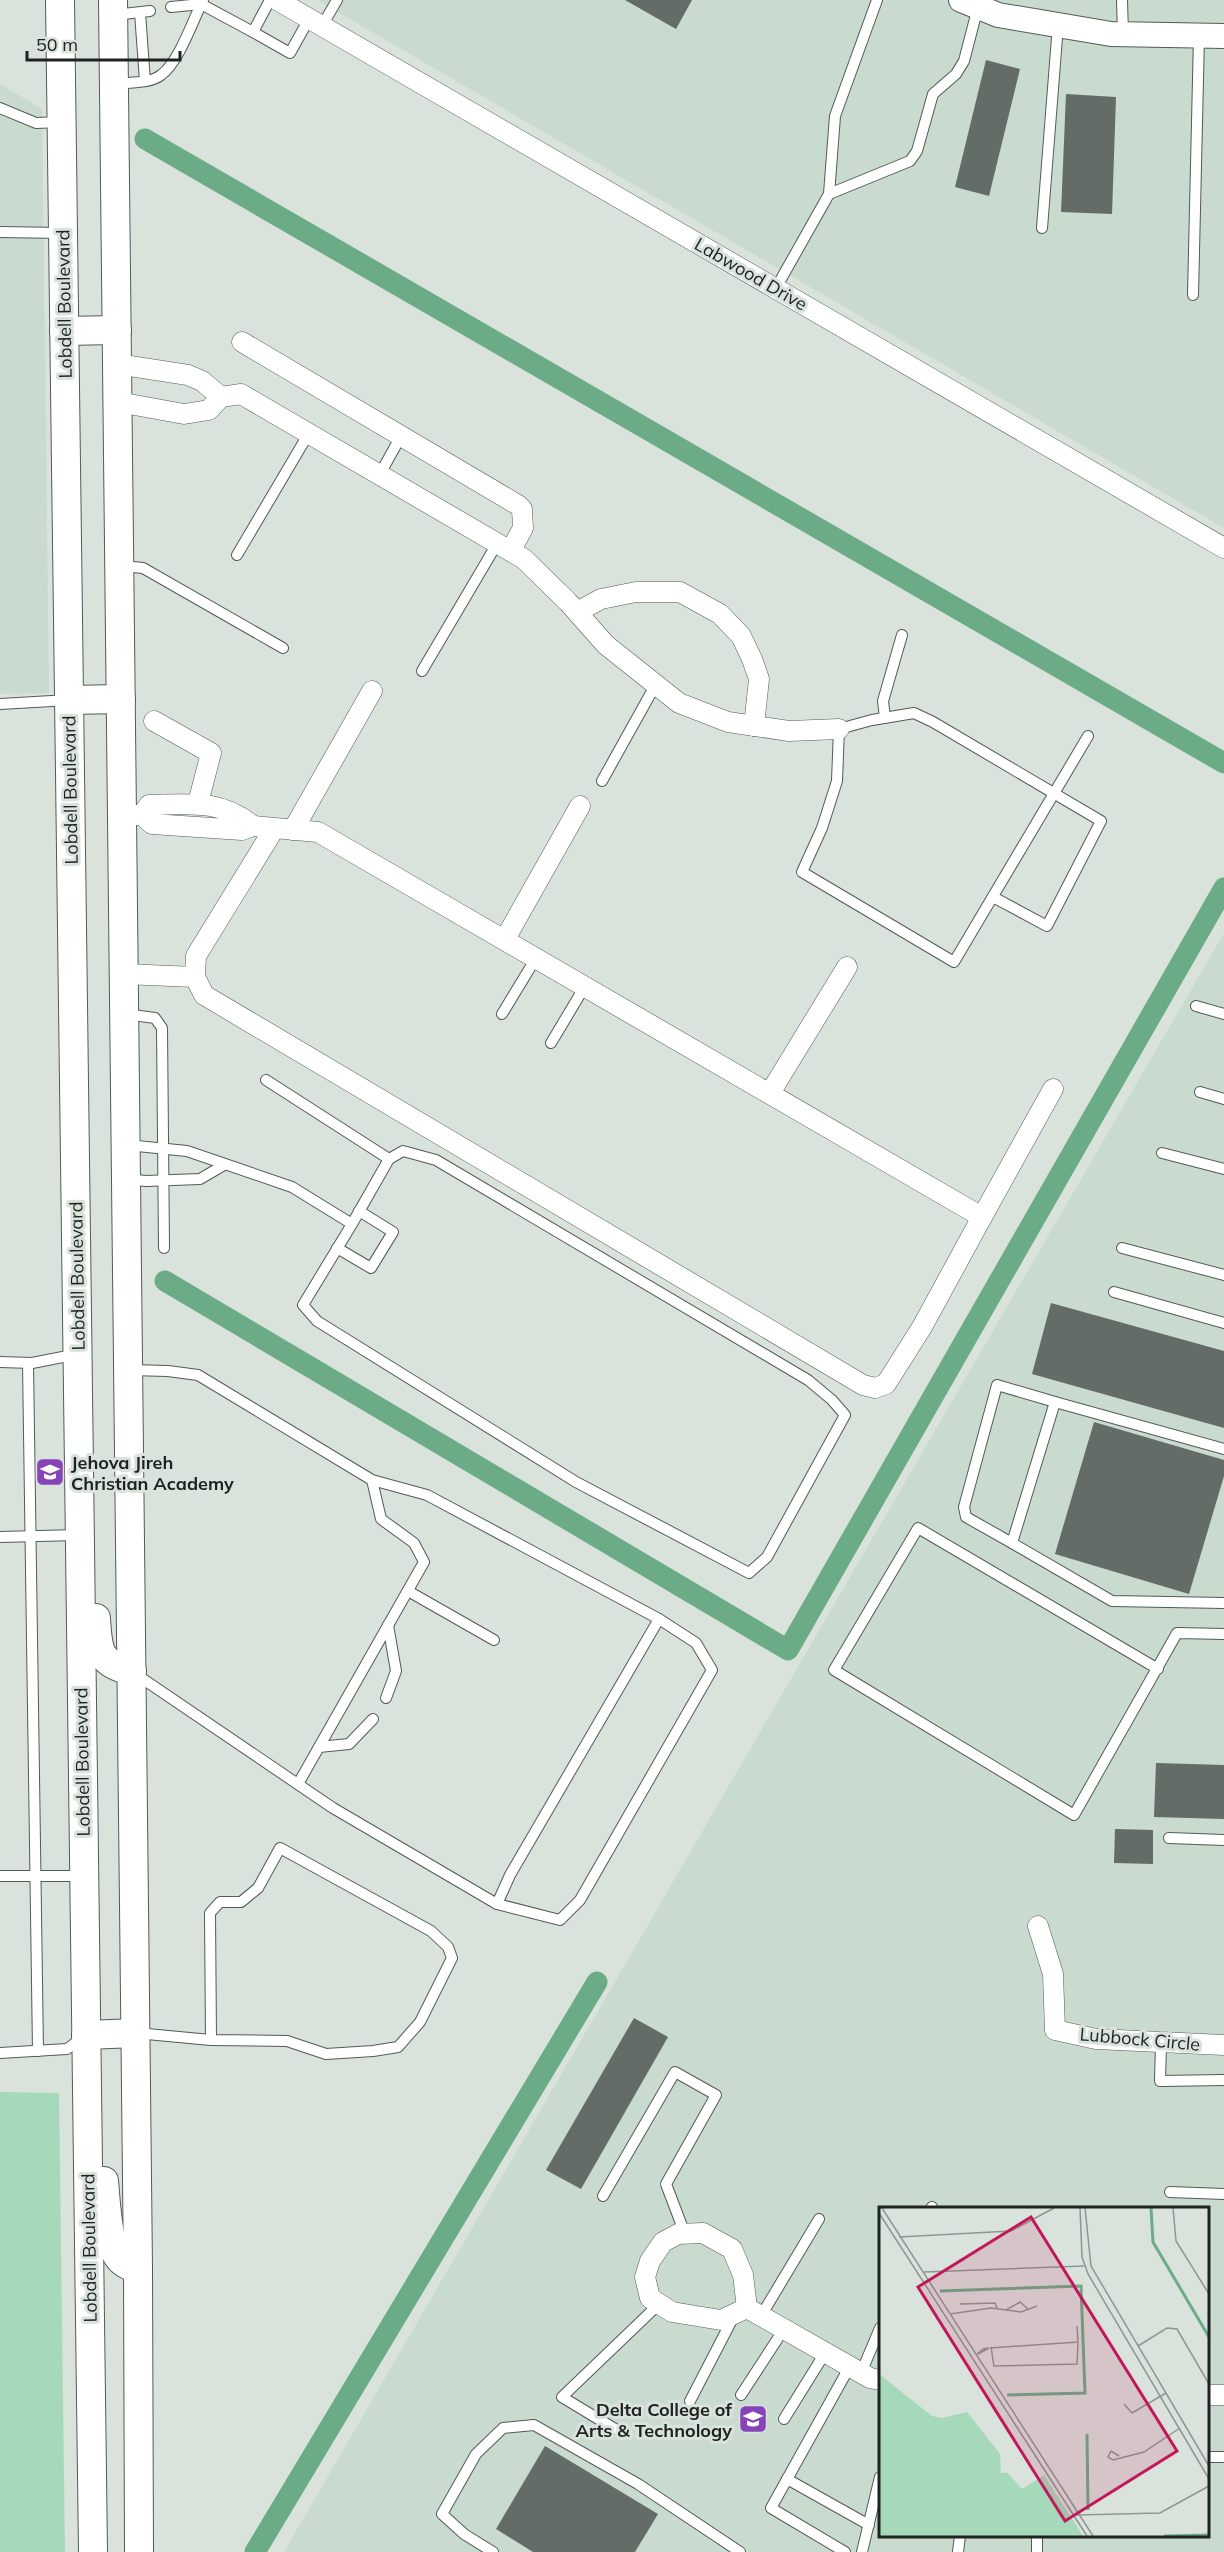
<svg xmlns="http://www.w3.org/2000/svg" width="1224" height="2552" font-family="Mulish,sans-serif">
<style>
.built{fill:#c9dacf;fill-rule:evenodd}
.green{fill:#a6d9ba}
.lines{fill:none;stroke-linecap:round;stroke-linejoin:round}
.canal{stroke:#6bac86;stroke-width:21}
.building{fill:#636c66}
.service-casing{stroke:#535b56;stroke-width:12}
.minor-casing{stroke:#535b56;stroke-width:21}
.tertiary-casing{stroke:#535b56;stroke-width:26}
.secondary-casing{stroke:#535b56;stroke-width:30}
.service{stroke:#fff;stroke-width:10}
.minor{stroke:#fff;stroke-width:20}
.tertiary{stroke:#fff;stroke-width:24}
.secondary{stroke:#fff;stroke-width:28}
.labels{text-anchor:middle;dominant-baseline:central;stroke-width:6;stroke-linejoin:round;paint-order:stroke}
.street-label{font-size:18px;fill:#1e2220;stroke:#d9e3dc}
.poi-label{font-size:18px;font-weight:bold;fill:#1e2220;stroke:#d9e3dc;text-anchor:start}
.inset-river{fill:none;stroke:#6bac86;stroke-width:3}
.inset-road{fill:none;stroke:#8e9691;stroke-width:1.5}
.view{fill:#c2185b;fill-opacity:0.15;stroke:#c2185b;stroke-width:3}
.inset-edge{fill:none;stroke:#1e2220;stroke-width:3}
</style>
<rect width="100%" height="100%" fill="#d9e3dc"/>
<g class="built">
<polygon points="317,0 1224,0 1224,528"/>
<polygon points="0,84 42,109 49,693 0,694"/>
<path d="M1224,933V2552H284ZM880,2208H1208V2536H880Z"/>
</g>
<polygon class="green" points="0,2092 59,2093 65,2552 0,2552"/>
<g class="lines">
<g class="canal">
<polyline points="145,139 1224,763"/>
<polyline points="165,1281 788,1650 1224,888"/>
<polyline points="255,2552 597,1982"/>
</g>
</g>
<g class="building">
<polygon points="625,0 692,0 676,29"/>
<polygon points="986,60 1020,69 989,196 955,187"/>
<polygon points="1066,94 1116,97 1112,214 1061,212"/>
<polygon points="1051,1303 1224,1351 1224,1428 1032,1374"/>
<polygon points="1094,1422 1224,1460 1224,1476 1189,1594 1055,1554"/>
<polygon points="1156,1763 1224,1765 1224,1819 1154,1817"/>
<polygon points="1115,1829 1153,1830 1153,1864 1114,1863"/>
<polygon points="634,2018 668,2037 581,2189 546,2170"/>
<polygon points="545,2446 658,2514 635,2552 533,2552 496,2529"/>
</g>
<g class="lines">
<g class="service-casing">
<g id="service">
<polyline points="1122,0 1123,34"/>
<polyline points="171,7 201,4 253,32 270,0"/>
<polyline points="140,13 145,81"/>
<polyline points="114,15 150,11"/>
<polyline points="322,26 337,0"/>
<polyline points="253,32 290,53 309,19"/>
<path d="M114,84C128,82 150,84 161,75C179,62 193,20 203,0"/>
<polyline points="0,108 36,123 60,122"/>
<polyline points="829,194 835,116 877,0"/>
<polyline points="1042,228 1058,25"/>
<polyline points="0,232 63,233"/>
<polyline points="776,288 829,194 910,161 917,151 933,94 956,74 964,61 978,7"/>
<polyline points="1193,295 1199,36"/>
<polyline points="380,474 401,436"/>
<polyline points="237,555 309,433"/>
<polyline points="122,566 143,568 283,648"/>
<polyline points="422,671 498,542"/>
<polyline points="0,704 69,700"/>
<polyline points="885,718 883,701 902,635"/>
<polyline points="602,781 656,684"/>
<polyline points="993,897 1047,926 1101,821 933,722 914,713 872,720 839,729 837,781 822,828 802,872 954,962 1088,736"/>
<polyline points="1196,1006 1224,1014"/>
<polyline points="125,1014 155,1018 162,1028 164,1248"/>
<polyline points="502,1014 536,958"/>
<polyline points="551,1043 585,986"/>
<polyline points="266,1080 389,1159"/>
<polyline points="1200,1092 1224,1099"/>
<polyline points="127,1145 187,1151 292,1187 352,1224 303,1305 317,1321 576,1482 749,1573 767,1557 845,1415 832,1400 808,1380 436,1160 403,1151 389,1159 352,1224"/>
<polyline points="1162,1153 1224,1169"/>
<polyline points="126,1179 146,1181 200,1179 224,1165"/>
<polyline points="337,1248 371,1268 393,1232 359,1211"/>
<polyline points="1122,1248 1224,1275"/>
<polyline points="1114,1292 1224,1323"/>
<polyline points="0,1362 32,1363 78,1354"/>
<polyline points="28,1363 38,2051"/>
<polyline points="130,1370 168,1371 198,1375 372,1480 427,1495 659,1619 510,1875 497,1904 333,1808 134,1673"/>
<polyline points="1224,1449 1055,1402 1012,1543 1112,1601 1224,1603"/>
<polyline points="0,1537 78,1535"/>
<polyline points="1012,1543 966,1517 964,1507 997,1385 1055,1402"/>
<polyline points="408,1591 494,1640"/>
<polyline points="1158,1669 918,1528 834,1670 1074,1815 1177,1633 1224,1634"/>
<polyline points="386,1698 396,1671 388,1625"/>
<polyline points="319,1747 349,1744 373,1719"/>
<polyline points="298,1784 424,1562 414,1543 381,1519 372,1480"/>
<polyline points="1169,1838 1224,1840"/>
<polyline points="0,1876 83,1876"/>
<polyline points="497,1904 560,1920 580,1900 712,1670 696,1643 659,1619"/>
<polyline points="136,2033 211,2040 287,2041 326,2054 373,2051 398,2047 420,2022 452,1958 448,1947 431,1931 280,1848 258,1888 241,1902 220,1902 210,1913 211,2040"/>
<polyline points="1161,2043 1160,2081 1224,2080"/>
<polyline points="0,2053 67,2049 83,2037"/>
<polyline points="1170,2192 1224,2194"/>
<polyline points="603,2196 675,2072 716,2095 666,2184 685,2234"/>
<polyline points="931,2208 932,2207"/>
<polyline points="761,2316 819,2219"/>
<polyline points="861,2373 880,2328"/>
<polyline points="741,2395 784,2329"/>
<polyline points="690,2401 734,2316"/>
<polyline points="784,2419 825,2353"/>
<polyline points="615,2429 562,2397 659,2304"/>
<polyline points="1208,2457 1224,2457"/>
<polyline points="787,2479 869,2525"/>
<polyline points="493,2552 464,2534 442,2514 476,2454 503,2428 534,2425 638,2484 740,2552"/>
<polyline points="845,2552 771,2508 850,2366"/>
<polyline points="862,2552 880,2477"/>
<polyline points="958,2552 960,2536"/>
<polyline points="1037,2552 1037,2536"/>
</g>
</g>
<g class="minor-casing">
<g id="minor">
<polyline points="277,0 1224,548"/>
<polyline points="242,342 518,505 522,509 523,528 511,550"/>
<polyline points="117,364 188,375 202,381 221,397"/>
<polyline points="118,402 184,414 209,410 221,397 241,394 524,559 568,602 606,645 679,703 728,722 789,731 839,729"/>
<polyline points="577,612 601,599 636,592 680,592 720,614 741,636 752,659 759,679 754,726"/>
<polyline points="154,721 211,753 198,803"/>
<path d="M122,815H142L152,824L242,830L253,826C221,799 189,804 149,805L142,815"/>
<polyline points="253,826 318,832 982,1217 1053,1089"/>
<polyline points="274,829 196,956 195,977 204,995 863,1385 875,1388 886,1384 922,1327 982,1217"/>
<polyline points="293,830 372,691"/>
<polyline points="505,939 580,806"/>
<polyline points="124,974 195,977"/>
<polyline points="770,1093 847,967"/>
<polyline points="1038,1926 1053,1974 1055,2030 1096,2039 1224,2045"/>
<polygon points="703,2233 732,2249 743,2275 747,2308 721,2320 672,2312 650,2298 645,2277 650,2261 663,2242 678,2234"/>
<polyline points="747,2308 870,2378 880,2380"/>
<polyline points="1208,2395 1224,2395"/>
</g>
</g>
<g class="tertiary-casing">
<polyline id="tertiary" points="961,0 998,15 1111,34 1224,36"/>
</g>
<g class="secondary-casing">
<g id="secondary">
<polyline points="60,0 93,2552"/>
<polyline points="113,0 138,2269 139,2552"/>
<polyline points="64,331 117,330"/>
<polyline points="69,700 121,699"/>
<path d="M96,1618C98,1648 97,1664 132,1671"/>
<polyline points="86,2035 136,2033"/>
<path d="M104,2181C106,2200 107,2241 118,2257C123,2264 130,2266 138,2269"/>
</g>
</g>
<use href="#service" class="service"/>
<use href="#minor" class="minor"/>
<use href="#tertiary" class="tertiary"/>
<use href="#secondary" class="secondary"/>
</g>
<defs>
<g id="school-square" transform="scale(1.5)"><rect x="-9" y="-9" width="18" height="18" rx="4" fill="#8744b9" stroke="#d9e3dc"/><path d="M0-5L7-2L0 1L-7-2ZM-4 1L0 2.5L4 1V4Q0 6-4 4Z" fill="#fff"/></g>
<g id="university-square" transform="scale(1.5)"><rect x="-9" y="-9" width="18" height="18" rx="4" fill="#8744b9" stroke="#d9e3dc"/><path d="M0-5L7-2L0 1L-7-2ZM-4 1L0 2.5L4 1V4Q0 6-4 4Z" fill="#fff"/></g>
</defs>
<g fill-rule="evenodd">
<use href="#school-square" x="50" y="1472"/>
<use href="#university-square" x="753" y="2419"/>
</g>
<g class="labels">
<g class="street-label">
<text transform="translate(751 274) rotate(30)">Labwood Drive</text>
<text transform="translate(64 304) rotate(-91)">Lobdell Boulevard</text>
<text transform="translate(70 790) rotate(-91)">Lobdell Boulevard</text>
<text transform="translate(77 1276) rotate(-91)">Lobdell Boulevard</text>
<text transform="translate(82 1762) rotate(-91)">Lobdell Boulevard</text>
<text transform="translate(1140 2039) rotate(5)">Lubbock Circle</text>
<text transform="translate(89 2248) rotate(-91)">Lobdell Boulevard</text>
</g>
<g class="poi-label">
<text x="71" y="1462">Jehova Jireh<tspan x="71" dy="21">Christian Academy</tspan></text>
<text x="732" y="2409" text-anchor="end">Delta College of<tspan x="732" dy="21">Arts &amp; Technology</tspan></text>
</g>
</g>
<g transform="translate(879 2207)">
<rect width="330" height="330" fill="#d9e3dc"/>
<path d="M0,167L53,209L63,211L88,205L121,247L122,266H129L143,282L165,268L204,329H0Z" fill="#a6d9ba"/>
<path class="inset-river" d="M272,1L274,35L330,130M61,84L202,79L206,186L128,188M208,227L209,303M285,329L330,328"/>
<path class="inset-road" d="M3,1L214,329M201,1L203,50L209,67L330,272M206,1L212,59L330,259M294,1L297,34L330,87M0,6L208,329M20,30L132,24L175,1M45,65L205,59M81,97L116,96L118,101M127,103L141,95L150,103M71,107L112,101L142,105L158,99M259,139L288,121L298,122L330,177M112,140L115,159L198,157L199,135M111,141L199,135L198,119M97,148L104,142L110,141L99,147M245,197L253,206L287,186M240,249L232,244L229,250L234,253L265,245L301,221M198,308L281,306L330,279"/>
<path class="view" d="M152,10L298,244L186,314L39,80Z"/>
<rect width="330" height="330" class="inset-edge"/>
</g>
<path d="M27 51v9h153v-9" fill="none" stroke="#1e2220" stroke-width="3"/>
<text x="36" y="51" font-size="18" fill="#1e2220" stroke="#d9e3dc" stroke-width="4.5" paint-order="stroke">50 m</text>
</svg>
